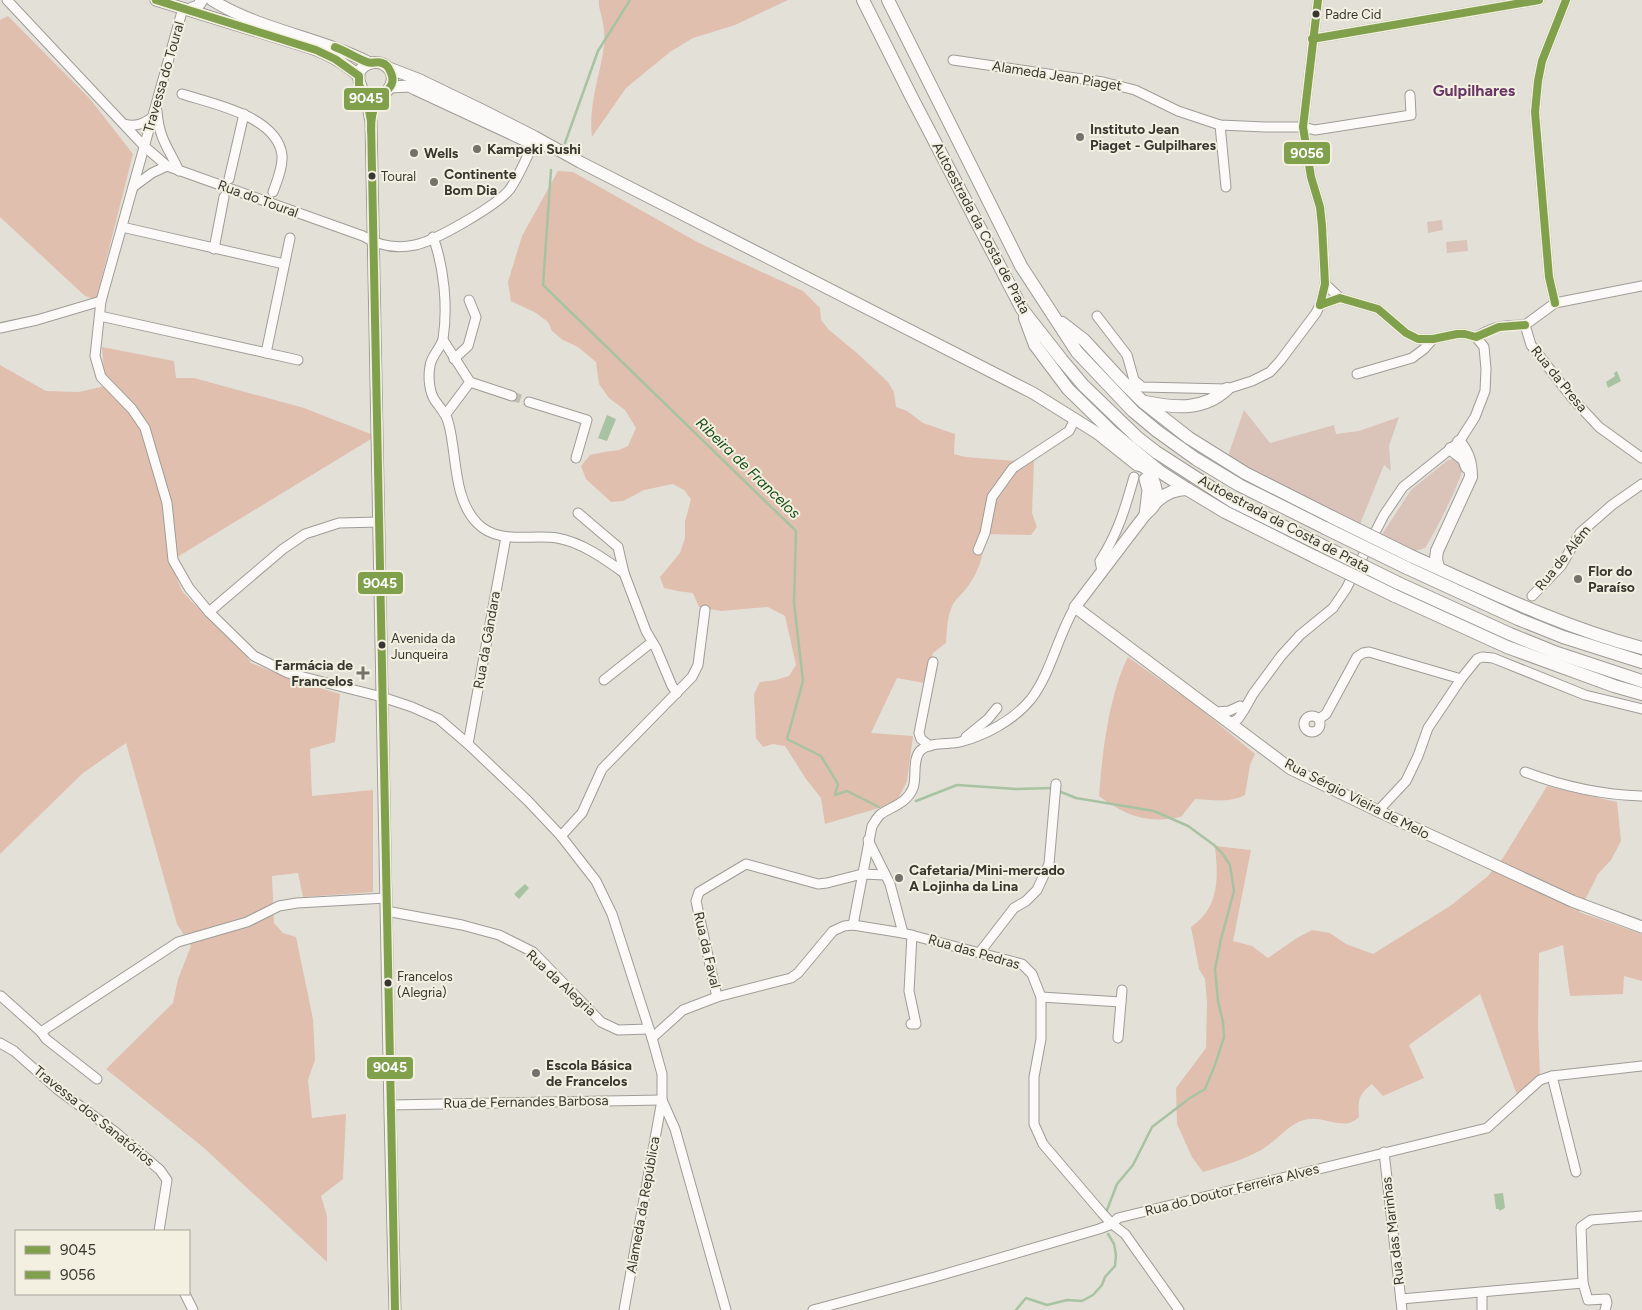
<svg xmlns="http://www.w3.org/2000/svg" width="1642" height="1310" font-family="Figtree,sans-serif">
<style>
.green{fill:#dac4b9}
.forest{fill:#e0bfaf}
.water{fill:#a8c3a2}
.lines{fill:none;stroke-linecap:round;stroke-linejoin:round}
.stream{stroke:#a8c3a2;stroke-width:2.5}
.minor-tunnel{stroke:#c1beb6;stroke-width:9;stroke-dasharray:9 4.5;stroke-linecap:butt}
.minor-casing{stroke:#9e9c96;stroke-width:11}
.major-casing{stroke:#9e9c96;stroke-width:13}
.highway-casing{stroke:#9e9c96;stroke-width:14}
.minor{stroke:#fbfaf9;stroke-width:9}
.major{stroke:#fbfaf9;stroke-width:11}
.highway{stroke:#fbfaf9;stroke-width:12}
.highway-bridge-casing{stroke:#9e9c96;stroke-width:14;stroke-linecap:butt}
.highway-bridge{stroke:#fbfaf9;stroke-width:12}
.bus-1-casing{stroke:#f4f0e1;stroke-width:11}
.bus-2-casing{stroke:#f4f0e1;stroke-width:11}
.bus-1{stroke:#80a04c;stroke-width:8}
.bus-2{stroke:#80a04c;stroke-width:8}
.bus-dot{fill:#373630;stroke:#f4f0e1;stroke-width:2}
.poi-dot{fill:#73726b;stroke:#f4f0e1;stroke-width:2}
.labels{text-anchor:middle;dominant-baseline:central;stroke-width:4;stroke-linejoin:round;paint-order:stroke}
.bus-label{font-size:13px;fill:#373630;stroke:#f4f0e1;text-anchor:start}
.street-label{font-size:14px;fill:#373630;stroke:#f4f0e1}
.poi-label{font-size:14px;font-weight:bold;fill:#373630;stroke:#f4f0e1;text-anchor:start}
.water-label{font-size:15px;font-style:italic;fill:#164e15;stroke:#f4f0e1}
.quarter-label{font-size:16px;font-weight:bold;fill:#683566;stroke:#f4f0e1}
.line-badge{stroke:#f4f0e1;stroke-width:2}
.badge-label{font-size:14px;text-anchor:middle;font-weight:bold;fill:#fff}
</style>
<rect width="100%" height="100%" fill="#e3e0d8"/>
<g class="green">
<polygon points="1442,220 1443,230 1428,233 1427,222"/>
<polygon points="1467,240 1468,251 1447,253 1446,242"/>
<polygon points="1244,410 1270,443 1334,425 1336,434 1359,431 1399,417 1389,446 1391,471 1384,465 1360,524 1259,475 1228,456"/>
<path d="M1453,459L1459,461C1460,464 1461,466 1462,469C1463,478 1432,538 1425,548L1415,551L1381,536L1411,490L1448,460Z"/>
</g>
<g class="forest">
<path d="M599,0H788L735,25L693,38L670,52L626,88L592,137C588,105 600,76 604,46C605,38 604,27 602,19C601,12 598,7 599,0Z"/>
<polygon points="8,16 90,99 133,154 96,300 85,296 0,217 0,20"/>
<path d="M558,171L573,172L699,243L803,291L820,308L821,320L829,330L857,353L888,382L894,392L896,407L907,411L923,423L955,434L954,454L965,457L1016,461L1028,456L1034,461L1032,513L1037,527L1031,535L984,534C985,555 978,573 966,589C962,594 956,599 953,604C947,616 947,631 946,643L933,653L924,683L897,678L871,733L913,736L907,781L896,803L825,824L821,798L806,779L785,746L773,744L763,747L756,738L754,694L760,682L776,680L789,676L796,665L785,616L768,607L721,611L699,607L693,593L677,591L664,588L660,577L680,553L685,538V522L691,499L684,490L673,484L644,490L623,501L611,502L586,479L581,466L590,455L604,452L619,450L628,446L636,428L625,410L609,398L599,384L596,362L578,347L563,340L552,331L548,322L536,313L511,301L508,282L522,236Z"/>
<polygon points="102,347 174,361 176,378 194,378 304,408 376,436 174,559 175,574 182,591 193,603 240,647 251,663 296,681 340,694 335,742 310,749 312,796 373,790 373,892 303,897 298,873 272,876 274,923 283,933 296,937 313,1019 315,1060 308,1080 312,1118 346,1114 343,1179 321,1196 327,1216 327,1262 204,1148 106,1069 173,1003 178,979 191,946 177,924 126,743 83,773 0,854 0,365 46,391 79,392 105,386"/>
<path d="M1128,657L1199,708L1255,754L1250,765L1245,795C1230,803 1212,800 1195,799L1181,817C1148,824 1125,816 1099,796C1102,755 1109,694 1128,657Z"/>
<path d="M1547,786L1617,802L1621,841L1611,860L1598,874L1579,912L1642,934V981L1624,976L1623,994L1570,996L1563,945L1539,953L1538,1027L1540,1074L1517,1095L1480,994L1409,1045L1424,1078L1383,1096L1372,1084C1358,1095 1358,1100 1359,1117C1343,1133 1324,1114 1304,1120C1287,1125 1277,1141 1261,1150C1243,1160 1223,1166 1203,1172L1192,1157L1177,1124L1176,1088L1206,1048L1207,1003L1205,979L1199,969L1191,927C1196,923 1201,919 1205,914C1220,894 1217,868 1215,846L1251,850L1233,941L1252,946L1268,958L1297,938L1312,930L1330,933L1346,944L1373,954L1450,906L1487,877L1503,858Z"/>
</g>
<g class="water">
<polygon points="1617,371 1621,381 1608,388 1606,382 1615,376 1614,373"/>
<polygon points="607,415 616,419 607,441 598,438"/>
<polygon points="525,884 529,888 519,899 514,894"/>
<polygon points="1503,1193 1505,1208 1499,1211 1499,1209 1496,1209 1494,1194"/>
</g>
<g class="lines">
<g class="stream">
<polyline points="565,143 598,51 630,0"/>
<polyline points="551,170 543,285 796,531 794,603 803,681 787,739 821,756 838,784 835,795 847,791 879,807"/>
<polyline points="1058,789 1061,792 1076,798 1154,811 1188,826 1214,845 1222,853 1230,865 1234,891 1221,939 1215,969 1218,1001 1223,1022 1224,1037 1215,1065 1205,1089 1190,1098 1152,1127 1133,1165 1117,1184 1107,1210"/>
<polyline points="916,801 957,785 1016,789 1053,788"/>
<polyline points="1016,1310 1026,1298 1047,1305 1067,1300 1082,1301 1093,1295 1102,1285 1105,1277 1115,1266 1116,1255 1114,1244 1108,1234"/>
</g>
<polyline class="minor-tunnel" points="512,396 529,402"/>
<g class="minor-casing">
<g id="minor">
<path d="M7,0L144,146L167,166L363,236C379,246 396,249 415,245C435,241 498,205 510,189C519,176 526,159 533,144"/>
<polyline points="183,8 101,301 95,356 101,377 132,409 145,428 167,503 173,560 189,588 209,612 254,656 288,673 382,697 412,707 439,719 468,744 528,801 561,836 596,881 612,914 652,1038 662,1074 662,1100 624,1310"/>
<polyline points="1312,39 1539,0"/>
<polyline points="953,60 1103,82 1135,90 1178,111 1220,125 1265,127 1303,127 1315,130 1411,115 1410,95"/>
<path d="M182,94C213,104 277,116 282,155C283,167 277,181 273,192"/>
<path d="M157,111C159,139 168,147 179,171"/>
<path d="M124,124C136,127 143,124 153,117"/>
<polyline points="1220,125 1226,187"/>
<polyline points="229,179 244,114"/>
<polyline points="133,187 152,173 167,166"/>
<polyline points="122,227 284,264"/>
<path d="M433,237C444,267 448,307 443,339C441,348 431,356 430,366C428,377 429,393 436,402C442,410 447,415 449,425C457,456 453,498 477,523C498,545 530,534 557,538C581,542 605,559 624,573"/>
<polyline points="214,249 224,197"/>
<path d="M1325,284L1340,298L1378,309L1406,333L1418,339H1433L1457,334H1465L1476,337C1495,326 1503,325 1525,325"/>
<polyline points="1555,303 1549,277 1535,112 1538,81 1542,61 1566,0"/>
<polyline points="1320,305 1340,298"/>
<polyline points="100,316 298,360"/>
<polyline points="1097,316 1127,355 1134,380 1142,387 1227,389 1252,381 1270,372 1280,361 1316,313 1320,305 1325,284 1322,226 1320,207 1311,177 1303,127 1318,0"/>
<polyline points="1525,325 1531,345 1573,399 1599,427 1642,458"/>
<polyline points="1525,325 1555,303 1642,286"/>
<polyline points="0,328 37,320 101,301"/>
<polyline points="443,340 470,382 446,414"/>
<polyline points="266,353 290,238"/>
<polyline points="454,359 468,346 476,317 469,300"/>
<polyline points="1357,374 1412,358 1424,349 1433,339"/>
<polyline points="470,382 512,396"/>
<polyline points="529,402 587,420 576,458"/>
<polyline points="578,513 618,547 624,573 646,631 656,648 672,686 677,693"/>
<polyline points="978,550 985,533 992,497 1013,468 1069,431 1075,419"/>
<path d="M1102,571L1100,561C1118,533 1125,509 1134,477"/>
<polyline points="1532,596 1561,566 1580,533 1612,505 1642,484"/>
<polyline points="209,612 283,549 305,534 339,523 379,522"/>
<polyline points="604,680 652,642"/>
<polyline points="1217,712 1229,711 1240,706"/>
<circle cx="1312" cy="724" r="8"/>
<polyline points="1319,719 1326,714 1357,657 1363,653 1369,652 1461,679"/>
<polyline points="1231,723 1238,719 1244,710 1253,694 1281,656 1300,635 1333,608 1346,589 1384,515 1403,487 1459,442 1475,417 1485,391 1486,369 1484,347 1476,337"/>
<polyline points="966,737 988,719 997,708"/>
<polyline points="468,744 506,537"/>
<polyline points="930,746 921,739 919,733 933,662"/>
<path d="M1525,772C1562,786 1602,795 1642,796"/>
<polyline points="1378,811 1406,781 1418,756 1428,728 1461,679 1477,659 1482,657 1493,658 1585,695 1642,709"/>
<polyline points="561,836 582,813 602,769 692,677 698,665 705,610"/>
<polyline points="868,840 890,884 903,933"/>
<polyline points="386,911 462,925 499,935 533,952 601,1022 618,1030 649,1029"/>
<path d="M853,925L872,826C875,822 877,817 881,814C893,806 907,803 913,788C917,778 912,760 920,751C930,741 949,745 960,742C986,735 1014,720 1031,699C1051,673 1058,635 1075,607"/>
<polyline points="980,952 1014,908 1026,901 1037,890 1049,864 1056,784"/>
<polyline points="1,996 41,1032 46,1039 97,1079"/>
<polyline points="717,997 696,901 699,892 746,864 818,884 827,883 862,874 885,875"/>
<polyline points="1041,997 1121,1002"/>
<polyline points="911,1024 916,1024 909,991 912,935"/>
<polyline points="41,1032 178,942 247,922 279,906 297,903 386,898"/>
<polyline points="652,1038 683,1010 717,997 791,978 798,973 833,931 844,926 853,925 903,933 1022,964 1032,974 1041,997 1041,1039 1034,1077 1034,1124 1043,1144 1102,1213 1112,1224 1125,1234 1179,1310"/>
<polyline points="1118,1038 1122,990"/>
<polyline points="0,1043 14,1051 57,1089 114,1131 160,1170 167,1180 159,1231"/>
<polyline points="1552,1076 1576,1172"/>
<polyline points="662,1100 675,1129 726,1310"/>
<polyline points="390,1105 662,1100"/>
<polyline points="1384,1152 1402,1310"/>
<polyline points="185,1294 193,1310"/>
<polyline points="1401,1299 1583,1283"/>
<polyline points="813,1310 935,1277 1099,1229 1112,1224 1118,1218 1487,1128 1540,1080 1552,1076 1642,1066"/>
<polyline points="1482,1310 1482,1293"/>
<polyline points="1605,1310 1607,1303 1606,1299 1588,1300 1583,1283 1581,1227 1591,1220 1642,1216"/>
</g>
</g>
<g class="major-casing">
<g id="major">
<path d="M156,0L308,47C329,54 342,62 359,76"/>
<path d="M212,0C260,30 319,37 370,63"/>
<polyline points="190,9 198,6 202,0"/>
<path d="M389,68L420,80L482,110L535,137L580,162L1033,393L1097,433L1137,465C1139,465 1144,467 1145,468C1153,473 1159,493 1156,502C1154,508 1149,511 1145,515L1075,607L1291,769L1378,811L1572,901L1642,927"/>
<polyline points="391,87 409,86 415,89 533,144 541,147"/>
<path d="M361,89C382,111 406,76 383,64C378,62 373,62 368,64C349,73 364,89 367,101C369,107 369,114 371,121L390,1112L395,1310"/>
<polyline points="1145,479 1148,490 1145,515"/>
</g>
</g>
<g class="highway-casing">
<g id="highway">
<polyline points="863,0 911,96 1022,309 1062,360 1083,385 1138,438 1156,452 1232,501 1319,544"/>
<polyline points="888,0 1021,266 1077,352 1133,411 1157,431 1196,459 1239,485 1325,528"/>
<polyline points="1025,318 1035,345 1068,389 1113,433 1159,471 1187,489 1225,512 1315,557"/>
<polyline points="1062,323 1084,340 1121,380 1143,402 1189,438 1245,473 1332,517"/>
<path d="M1145,402C1176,408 1203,411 1227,389"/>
<polyline points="1451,449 1464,459 1467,467"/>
<path d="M1157,501C1166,493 1175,489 1187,489"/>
<path d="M1411,556C1486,590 1562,627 1642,648"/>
<path d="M1438,567L1436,559L1437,551L1471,477C1471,463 1468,453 1459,442"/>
<polyline points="1407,568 1518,619 1563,637 1642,662"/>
<polyline points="1398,583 1510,634 1557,653 1642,681"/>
<polyline points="1395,596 1507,647 1614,686 1642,694"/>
</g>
</g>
<use href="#minor" class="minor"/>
<use href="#major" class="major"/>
<use href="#highway" class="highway"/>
<g class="highway-bridge-casing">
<g id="highway-bridge">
<polyline points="1332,517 1411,556"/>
<polyline points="1325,528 1407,568"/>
<polyline points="1319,544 1398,583"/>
<polyline points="1315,557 1395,596"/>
</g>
</g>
<use href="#highway-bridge" class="highway-bridge"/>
<g class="bus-1-casing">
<g id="bus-1">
<polyline points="156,0 316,50 335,59 359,76 359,85 367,100 371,121 395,1310"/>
<path d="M335,47C346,51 356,58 367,62C372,64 377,61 382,63C386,64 389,68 390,71C399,87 382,92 376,103C372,112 371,121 371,130"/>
</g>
</g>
<g class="bus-2-casing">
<g id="bus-2">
<polyline points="1318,0 1303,127 1311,177 1320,207 1322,226 1325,284 1320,305"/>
<polyline points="1312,39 1539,0"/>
<polyline points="1555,303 1549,277 1535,112 1538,81 1542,61 1566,0"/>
<polyline points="1320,305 1340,298 1378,309 1406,333 1418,339 1433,339 1457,334 1465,334 1476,337 1499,327 1525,325"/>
</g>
</g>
<use href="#bus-1" class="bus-1"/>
<use href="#bus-2" class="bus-2"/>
</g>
<g class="bus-dot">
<circle cx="1316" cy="14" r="4.5"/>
<circle cx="372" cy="176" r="4.5"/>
<circle cx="382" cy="645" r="4.5"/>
<circle cx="388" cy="983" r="4.5"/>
</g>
<g class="poi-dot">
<circle cx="1080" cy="137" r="5"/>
<circle cx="477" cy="149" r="5"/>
<circle cx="414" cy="153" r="5"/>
<circle cx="434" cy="182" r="5"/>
<circle cx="1578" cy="579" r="5"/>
<path d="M360.5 665.5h5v5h5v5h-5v5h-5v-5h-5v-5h5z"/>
<circle cx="899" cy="878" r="5"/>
<circle cx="536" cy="1073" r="5"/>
</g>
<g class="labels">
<g class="bus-label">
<text x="1325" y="14">Padre Cid</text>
<text x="381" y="176">Toural</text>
<text x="391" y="638">Avenida da<tspan x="391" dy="16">Junqueira</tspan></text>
<text x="397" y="976">Francelos<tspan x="397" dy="16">(Alegria)</tspan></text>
</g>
<g class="street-label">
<text transform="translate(1057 76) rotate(9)">Alameda Jean Piaget</text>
<text transform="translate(164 77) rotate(-74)">Travessa do Toural</text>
<text transform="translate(258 199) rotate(20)">Rua do Toural</text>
<text transform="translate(981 228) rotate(62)">Autoestrada da Costa de Prata</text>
<text transform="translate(1559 379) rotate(51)">Rua da Presa</text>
<text transform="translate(1284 524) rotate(28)">Autoestrada da Costa de Prata</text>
<text transform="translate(1563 558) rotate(-51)">Rua de Além</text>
<text transform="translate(487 640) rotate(-80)">Rua da Gândara</text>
<text transform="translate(1357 799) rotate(27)">Rua Sérgio Vieira de Melo</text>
<text transform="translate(707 950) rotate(77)">Rua da Faval</text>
<text transform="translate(974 952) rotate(16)">Rua das Pedras</text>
<text transform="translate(561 983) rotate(43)">Rua da Alegria</text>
<text transform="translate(526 1102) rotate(-1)">Rua de Fernandes Barbosa</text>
<text transform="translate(94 1116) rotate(39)">Travessa dos Sanatórios</text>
<text transform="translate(1232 1190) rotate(-14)">Rua do Doutor Ferreira Alves</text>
<text transform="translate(643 1205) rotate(-80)">Alameda da República</text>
<text transform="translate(1393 1231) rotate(-97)">Rua das Marinhas</text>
</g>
<g class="poi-label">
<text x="1090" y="129">Instituto Jean<tspan x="1090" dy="16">Piaget - Gulpilhares</tspan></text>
<text x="487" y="149">Kampeki Sushi</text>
<text x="424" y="153">Wells</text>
<text x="444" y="174">Continente<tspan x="444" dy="16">Bom Dia</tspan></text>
<text x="1588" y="571">Flor do<tspan x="1588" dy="16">Paraíso</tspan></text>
<text x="353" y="665" text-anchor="end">Farmácia de<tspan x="353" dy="16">Francelos</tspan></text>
<text x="909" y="870">Cafetaria/Mini-mercado<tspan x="909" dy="16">A Lojinha da Lina</tspan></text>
<text x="546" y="1065">Escola Básica<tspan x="546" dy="16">de Francelos</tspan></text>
</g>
<g class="water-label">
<text transform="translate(748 468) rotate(44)">Ribeira de Francelos</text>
</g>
<g class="quarter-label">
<text x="1474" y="90">Gulpilhares</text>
</g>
</g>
<g class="line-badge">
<rect x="343" y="87" width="47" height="24" rx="5" fill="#80a04c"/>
<rect x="1283" y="141" width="48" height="24" rx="5" fill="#80a04c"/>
<rect x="357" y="571" width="47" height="24" rx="5" fill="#80a04c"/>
<rect x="366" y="1056" width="48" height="24" rx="5" fill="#80a04c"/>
</g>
<g class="badge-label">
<text x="366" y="103">9045</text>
<text x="1307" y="158">9056</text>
<text x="380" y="588">9045</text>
<text x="390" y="1072">9045</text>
</g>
<rect x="15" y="1230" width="175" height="65" fill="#f4f0e1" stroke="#a8a69a"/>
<rect x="25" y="1246" width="25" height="8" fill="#80a04c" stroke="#a8a69a"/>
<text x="60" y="1255" font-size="15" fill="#373630">9045</text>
<rect x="25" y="1271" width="25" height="8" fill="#80a04c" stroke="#a8a69a"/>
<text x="60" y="1280" font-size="15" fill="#373630">9056</text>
</svg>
